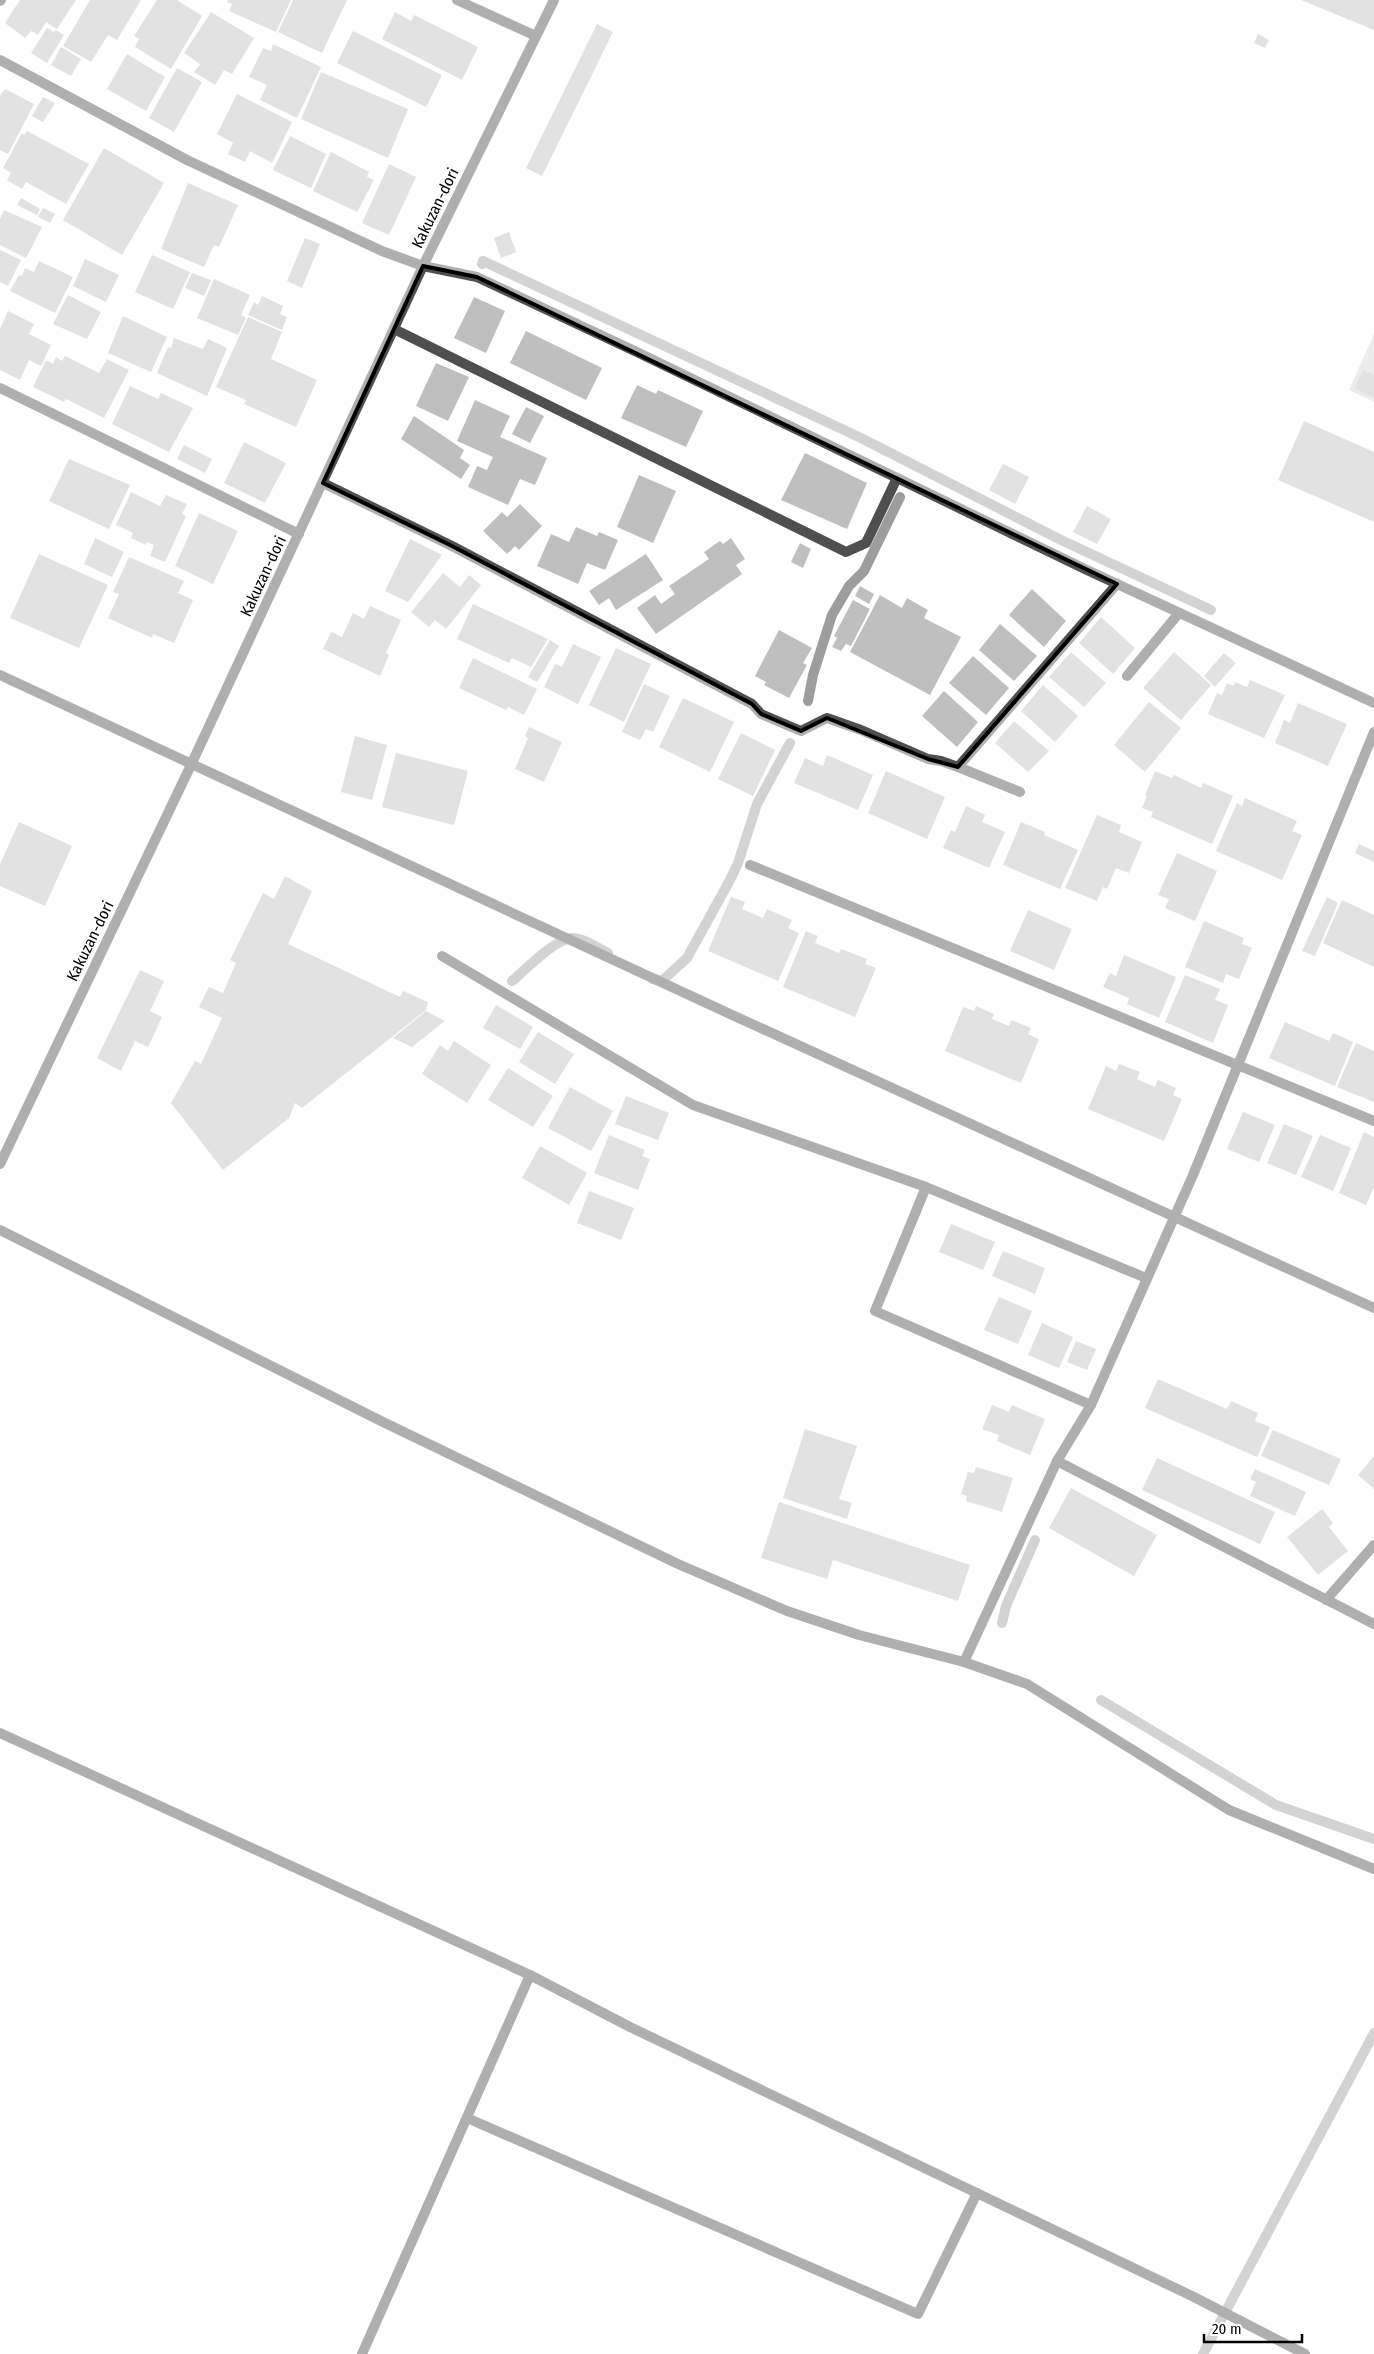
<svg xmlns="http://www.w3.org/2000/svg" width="1374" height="2354" font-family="'Fira Sans Condensed',sans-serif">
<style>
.green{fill:#d6d6d6}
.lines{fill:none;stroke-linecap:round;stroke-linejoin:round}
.stream{stroke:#9d9d9d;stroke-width:10}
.building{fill:#bfbfbf}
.minor{stroke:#4f4f4f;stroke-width:10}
.tertiary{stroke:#4f4f4f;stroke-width:10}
.marked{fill:none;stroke:#000;stroke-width:4;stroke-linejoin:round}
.labels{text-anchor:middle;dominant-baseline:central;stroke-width:4;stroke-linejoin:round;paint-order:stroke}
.street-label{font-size:16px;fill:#000;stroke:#fff}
</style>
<rect width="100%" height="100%" fill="#fff"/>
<polygon class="green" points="1374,334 1374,402 1349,390"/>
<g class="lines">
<g class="stream">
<polyline points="482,264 483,261 861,438 1061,540 1211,610"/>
<polyline points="808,701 813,675 832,615 849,586 864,571 900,497"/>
<polyline points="653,979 662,981 687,958 730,880 738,863 757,804 790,743"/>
<path d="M512,981C525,970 555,939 572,938C584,938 598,948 608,953"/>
<polyline points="1002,1623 1006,1606 1035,1540"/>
<polyline points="1101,1700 1276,1805 1374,1839"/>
<polyline points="1203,2354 1374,2033"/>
</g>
</g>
<g class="building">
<polygon points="20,0 76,0 57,29 46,22 38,35 31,31 25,38 5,23"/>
<polygon points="90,0 141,0 117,40 108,35 91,62 63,46"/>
<polygon points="157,0 177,0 202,16 171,69 135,47 139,39 134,36"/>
<polygon points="228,0 291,0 276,32 229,11 232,4 227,2"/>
<polygon points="293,0 347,0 322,53 278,32"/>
<polygon points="1301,0 1374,0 1374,30"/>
<polygon points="211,12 254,38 232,74 224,70 215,85 194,72 200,64 184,53"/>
<polygon points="395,12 411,21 414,15 478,47 462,80 382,39"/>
<polygon points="597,24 613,32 542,176 526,168"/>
<polygon points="47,28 54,32 56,30 64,35 47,63 31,53"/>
<polygon points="353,31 442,75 426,107 337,63"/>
<polygon points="1258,34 1269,40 1265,48 1254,43"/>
<polygon points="273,44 321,67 297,118 260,100 267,85 249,77 263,48 271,51"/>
<polygon points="61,47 81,59 71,76 51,65"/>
<polygon points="127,54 165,77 146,111 107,89"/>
<polygon points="177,68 202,82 174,132 149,118"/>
<polygon points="321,72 408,109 388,158 301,119"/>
<polygon points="5,89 34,104 8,154 0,150 0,96"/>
<polygon points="237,94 292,122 272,163 250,151 245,162 228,154 233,143 217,134"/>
<polygon points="43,97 55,103 43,122 32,116"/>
<polygon points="27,131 89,164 66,204 26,182 22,189 7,180 11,173 3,168 22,133 24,135"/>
<polygon points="290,136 326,154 311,188 273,170"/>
<polygon points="104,148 164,183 122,255 63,220"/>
<polygon points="331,152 369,172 367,177 374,180 357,212 313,191"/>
<polygon points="389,164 416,177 389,235 362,223"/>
<polygon points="188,183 238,205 219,247 214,245 204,267 161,249"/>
<polygon points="21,198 40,209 37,215 17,205"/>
<polygon points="43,208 55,214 50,223 38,217"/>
<polygon points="4,210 42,227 26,258 0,245 0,219"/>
<polygon points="509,232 516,252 501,258 494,238"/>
<polygon points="305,238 320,244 302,288 287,281"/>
<polygon points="0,250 21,260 8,286 0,282"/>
<polygon points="152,255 190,272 173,309 135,292"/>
<polygon points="85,259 119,275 106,302 73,286"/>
<polygon points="39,261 73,277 55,313 10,291 19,275 22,276 25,268 34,272"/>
<polygon points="192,273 211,280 204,296 185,288"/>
<polygon points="214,279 250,295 241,315 246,318 238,335 197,318"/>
<polygon points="68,295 101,312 87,339 53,324"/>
<polygon points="262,296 283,306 280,314 287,317 282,330 248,315 254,302 258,305"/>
<polygon points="474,297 505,311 486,353 454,338"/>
<polygon points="8,311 34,324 29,334 51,345 41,366 29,360 20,380 0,370 0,329"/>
<polygon points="123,316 167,337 151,372 108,353"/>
<polygon points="248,317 282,332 271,359 317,380 296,427 244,404 246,400 216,387"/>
<polygon points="526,331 602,368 586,400 510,363"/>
<polygon points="174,338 203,349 208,339 227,348 207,396 157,373 168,347 171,348"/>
<polygon points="65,356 99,373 107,359 129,370 104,418 66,399 64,402 33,387 46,360 53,364 56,357 62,361"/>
<polygon points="436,363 469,377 448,421 416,406"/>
<polygon points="1363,370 1374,375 1374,398 1355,389"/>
<polygon points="637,385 656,394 658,390 703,411 686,447 621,418"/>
<polygon points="130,386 158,399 161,393 193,408 169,452 112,424"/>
<polygon points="475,400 510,416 500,437 547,458 535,485 520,479 508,505 468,487 477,466 487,470 493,457 457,441"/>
<polygon points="526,407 544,416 530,443 512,434"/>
<polygon points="414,416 464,450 460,458 470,465 461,479 401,439"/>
<polygon points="1304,421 1374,452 1374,522 1278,480"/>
<polygon points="244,442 286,463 265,503 224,483"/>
<polygon points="184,445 212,459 205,473 177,459"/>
<polygon points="805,453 867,483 847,529 781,500"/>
<polygon points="69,459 130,485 109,529 49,501"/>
<polygon points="1003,464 1029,477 1015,504 989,490"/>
<polygon points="639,475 676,491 653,543 617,527"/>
<polygon points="131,492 160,506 166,495 187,504 182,514 186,516 165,562 150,556 154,545 147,542 146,545 131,538 133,533 116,525"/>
<polygon points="520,504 542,526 519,550 515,546 507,554 483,531 502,512 507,517"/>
<polygon points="1087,506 1111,519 1097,544 1073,532"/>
<polygon points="199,513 238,531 213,584 175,566"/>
<polygon points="576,527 597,536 599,532 618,540 605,570 587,563 578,584 537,566 551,534 569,542"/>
<polygon points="95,538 124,552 112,577 84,564"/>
<polygon points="731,538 745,559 736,565 742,574 656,634 637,608 655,595 661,604 675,594 669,586 709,559 704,552 720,541 723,544"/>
<polygon points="410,539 442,555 408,602 385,591"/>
<polygon points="800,543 811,549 803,568 791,562"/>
<polygon points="39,554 108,585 79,648 10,618"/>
<polygon points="646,554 663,580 616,610 609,598 599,605 589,591"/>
<polygon points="129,557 184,581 178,593 193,600 174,643 153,634 152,638 108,618 119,594 113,592"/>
<polygon points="443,573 460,587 469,575 481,585 446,629 435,620 429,627 411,612"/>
<polygon points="860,586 874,594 869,604 855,596"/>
<polygon points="1032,589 1066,621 1044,647 1009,615"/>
<polygon points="880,595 902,608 907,598 928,610 924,618 961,637 930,695 850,652"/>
<polygon points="853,600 870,609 851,646 846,644 841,651 832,647 837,638 834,636"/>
<polygon points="473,604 548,639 531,667 512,658 509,663 457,639"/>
<polygon points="370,606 401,620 386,653 389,655 380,676 323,649 331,632 342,637 353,613 364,619"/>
<polygon points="1101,617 1135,648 1113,674 1079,643"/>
<polygon points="1000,624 1037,656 1014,681 979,650"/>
<polygon points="779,630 812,648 803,663 807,665 789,698 764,685 766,682 755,676"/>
<polygon points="550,640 559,646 537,682 528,677"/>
<polygon points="573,644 601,657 578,704 544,687 555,664 562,667"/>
<polygon points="616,648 651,664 624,722 589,705"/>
<polygon points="1071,652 1106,683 1084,707 1049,677"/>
<polygon points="1174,652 1211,685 1181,720 1143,688"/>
<polygon points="1224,653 1236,663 1215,687 1204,676"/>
<polygon points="973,656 1009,688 986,715 949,683"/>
<polygon points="473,658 537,689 524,715 508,707 506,710 459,688"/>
<polygon points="1250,680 1285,695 1264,738 1208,714 1217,693 1222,695 1227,683 1234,686 1235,682 1247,687"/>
<polygon points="644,684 670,696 653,732 646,729 640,740 622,732"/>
<polygon points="1043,685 1078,716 1055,742 1021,711"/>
<polygon points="944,691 978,722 957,747 922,716"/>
<polygon points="683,698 734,722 710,772 659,747"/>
<polygon points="1149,702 1181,728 1145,772 1114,745"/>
<polygon points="1298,703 1347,724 1328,766 1275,743 1284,720 1290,723"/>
<polygon points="1014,721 1049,751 1028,772 995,743"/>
<polygon points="529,727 562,742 544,782 515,769 528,738 525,736"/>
<polygon points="741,733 775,750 753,796 718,779"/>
<polygon points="355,736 387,745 372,800 341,792"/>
<polygon points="396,753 468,771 454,825 382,807"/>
<polygon points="827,755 873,775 858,810 794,783 805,758 823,766"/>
<polygon points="886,771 945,797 927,839 868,813"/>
<polygon points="1155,771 1172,778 1174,775 1201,788 1203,783 1233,796 1212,844 1151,817 1153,812 1142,808 1147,796 1145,795"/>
<polygon points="1245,798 1297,821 1292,831 1302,835 1282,880 1216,851 1237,803 1242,806"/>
<polygon points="966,806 985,815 982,822 1005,832 989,868 943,848 951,830 955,832"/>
<polygon points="1097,815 1121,825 1119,832 1142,842 1129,873 1116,868 1107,889 1103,887 1097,901 1065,888"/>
<polygon points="19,822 72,846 45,906 0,886 0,864"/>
<polygon points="1021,822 1045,832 1044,835 1078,850 1060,889 1003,865"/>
<polygon points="1359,844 1374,851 1374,862 1355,853"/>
<polygon points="1177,853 1217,871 1195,921 1165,908 1169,899 1158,895"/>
<polygon points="285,876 312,891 288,944 400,997 403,991 428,1002 426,1010 302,1108 295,1103 289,1118 223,1170 171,1103 195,1061 201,1064 222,1018 199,1007 209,987 223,993 236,963 230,960 263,893 274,899"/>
<polygon points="731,897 745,902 742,909 763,918 767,909 792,920 788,928 799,933 778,981 708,951"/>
<polygon points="1327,897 1338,903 1315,956 1302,951"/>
<polygon points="1342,900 1374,915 1374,967 1323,943"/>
<polygon points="1028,910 1072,929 1054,970 1010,951"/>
<polygon points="1204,921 1244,938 1242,944 1252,948 1239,979 1226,974 1223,983 1185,967"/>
<polygon points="806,931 818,936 815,943 839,953 841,949 867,959 865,964 876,968 855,1017 783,987"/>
<polygon points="1124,955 1176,977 1159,1018 1127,1004 1129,998 1103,987 1110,973 1116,976"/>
<polygon points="140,970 164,981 150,1011 162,1017 148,1047 135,1041 121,1071 97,1058"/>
<polygon points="1185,975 1220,989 1215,1000 1228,1005 1213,1043 1165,1022"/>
<polygon points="496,1005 533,1027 520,1049 483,1028"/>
<polygon points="976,1006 994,1014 992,1019 1009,1026 1011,1020 1031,1028 1028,1034 1039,1039 1021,1083 945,1051 963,1007 974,1011"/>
<polygon points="426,1011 445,1021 412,1047 393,1038"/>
<polygon points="1285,1022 1329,1041 1333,1033 1353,1042 1335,1086 1269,1058"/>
<polygon points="538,1032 574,1054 555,1084 519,1062"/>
<polygon points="454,1041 491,1065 467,1103 422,1074 440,1045 448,1051"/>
<polygon points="1356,1043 1374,1051 1374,1102 1337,1087"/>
<polygon points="1119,1064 1140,1072 1137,1079 1155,1087 1158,1080 1176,1088 1173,1095 1182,1099 1164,1141 1088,1109 1106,1066 1116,1071"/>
<polygon points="508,1068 553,1096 533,1127 488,1100"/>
<polygon points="570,1087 613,1111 591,1151 548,1128"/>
<polygon points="626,1096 669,1113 658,1140 615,1124"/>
<polygon points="1243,1112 1275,1125 1259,1162 1227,1149"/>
<polygon points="1284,1124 1313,1136 1296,1175 1267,1163"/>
<polygon points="1364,1132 1374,1137 1374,1187 1366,1205 1339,1193"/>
<polygon points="609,1135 645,1150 642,1156 650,1159 638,1190 594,1173"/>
<polygon points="1320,1135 1351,1148 1333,1191 1301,1177"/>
<polygon points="540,1146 587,1173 569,1205 522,1178"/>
<polygon points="589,1191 634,1208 621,1240 577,1223"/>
<polygon points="951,1224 995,1242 983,1270 939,1252"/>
<polygon points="1003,1251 1045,1268 1035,1294 992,1276"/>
<polygon points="999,1297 1032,1311 1018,1344 984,1330"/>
<polygon points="1042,1323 1073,1337 1059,1368 1028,1355"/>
<polygon points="1076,1341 1096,1349 1087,1370 1067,1362"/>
<polygon points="1158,1379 1227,1409 1231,1401 1258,1413 1255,1421 1270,1427 1257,1457 1145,1408"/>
<polygon points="992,1405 1009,1412 1012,1405 1045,1419 1030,1455 997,1441 999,1435 982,1429"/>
<polygon points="805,1429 857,1446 839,1499 852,1503 847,1519 783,1498"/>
<polygon points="1273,1430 1341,1459 1329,1485 1261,1456"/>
<polygon points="1374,1456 1374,1489 1358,1475"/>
<polygon points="1157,1458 1275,1512 1260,1544 1142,1490"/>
<polygon points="976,1467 1013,1478 1002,1512 966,1501 967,1496 961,1494 968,1472 974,1473"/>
<polygon points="1255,1469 1306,1492 1295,1516 1250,1496 1256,1482 1250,1479"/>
<polygon points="1071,1488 1157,1535 1134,1576 1049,1528"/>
<polygon points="779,1502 970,1565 958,1601 833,1560 827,1579 761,1558"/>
<polygon points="1322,1509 1333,1523 1329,1527 1348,1551 1318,1575 1287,1537"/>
</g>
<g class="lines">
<g class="minor">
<polyline points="457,0 536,36"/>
<polyline points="0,1 1,0"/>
<polyline points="0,60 187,160 382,251 423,266 477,277 639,353 1087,570 1374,703"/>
<polyline points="394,329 846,552 866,543 897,478"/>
<polyline points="0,388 299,534"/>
<polyline points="323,483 452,546 752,704 761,714 801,731 827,718 861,730 928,759 941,761 958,767 1020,792"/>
<polyline points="1127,676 1179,613"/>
<polyline points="958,767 1117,584"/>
<polyline points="750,865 1374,1121"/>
<polyline points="442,956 693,1105 926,1187 1146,1278"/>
<polyline points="926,1187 875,1311 1091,1405"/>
<polyline points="0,1230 383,1422 678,1564 787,1611 859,1635 964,1662 1027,1684 1229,1810 1374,1869"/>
<polyline points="1057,1461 1374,1624"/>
<polyline points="1326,1600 1374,1545"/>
<polyline points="964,1662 1057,1461 1091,1405 1193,1175 1374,732"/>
<polyline points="0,1733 530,1975 630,2027 1194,2297 1305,2354"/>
<polyline points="467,2118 918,2314 977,2193"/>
<polyline points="362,2354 530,1975"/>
</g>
<g class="tertiary">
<polyline points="0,675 730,1014 1374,1308"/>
<polyline points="0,1164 191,765 423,266 554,0"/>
</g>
</g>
<path d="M0 0H1374V2354H0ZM423,266L477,277L1117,584L958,767L928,759L827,718L801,731L761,714L752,704L452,546L323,483Z" fill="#fff" fill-opacity=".55" fill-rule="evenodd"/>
<path class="marked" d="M423,266L477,277L1117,584L958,767L928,759L827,718L801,731L761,714L752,704L452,546L323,483Z"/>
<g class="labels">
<g class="street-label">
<text transform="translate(435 208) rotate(-64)">Kakuzan-dori</text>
<text transform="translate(263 576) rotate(-65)">Kakuzan-dori</text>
<text transform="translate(90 941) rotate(-64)">Kakuzan-dori</text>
</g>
</g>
<path d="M1204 2334v8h98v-8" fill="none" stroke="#000000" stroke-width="2.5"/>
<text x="1212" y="2334" font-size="15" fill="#000000" stroke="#ffffff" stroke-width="4" paint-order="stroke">20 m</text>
</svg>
